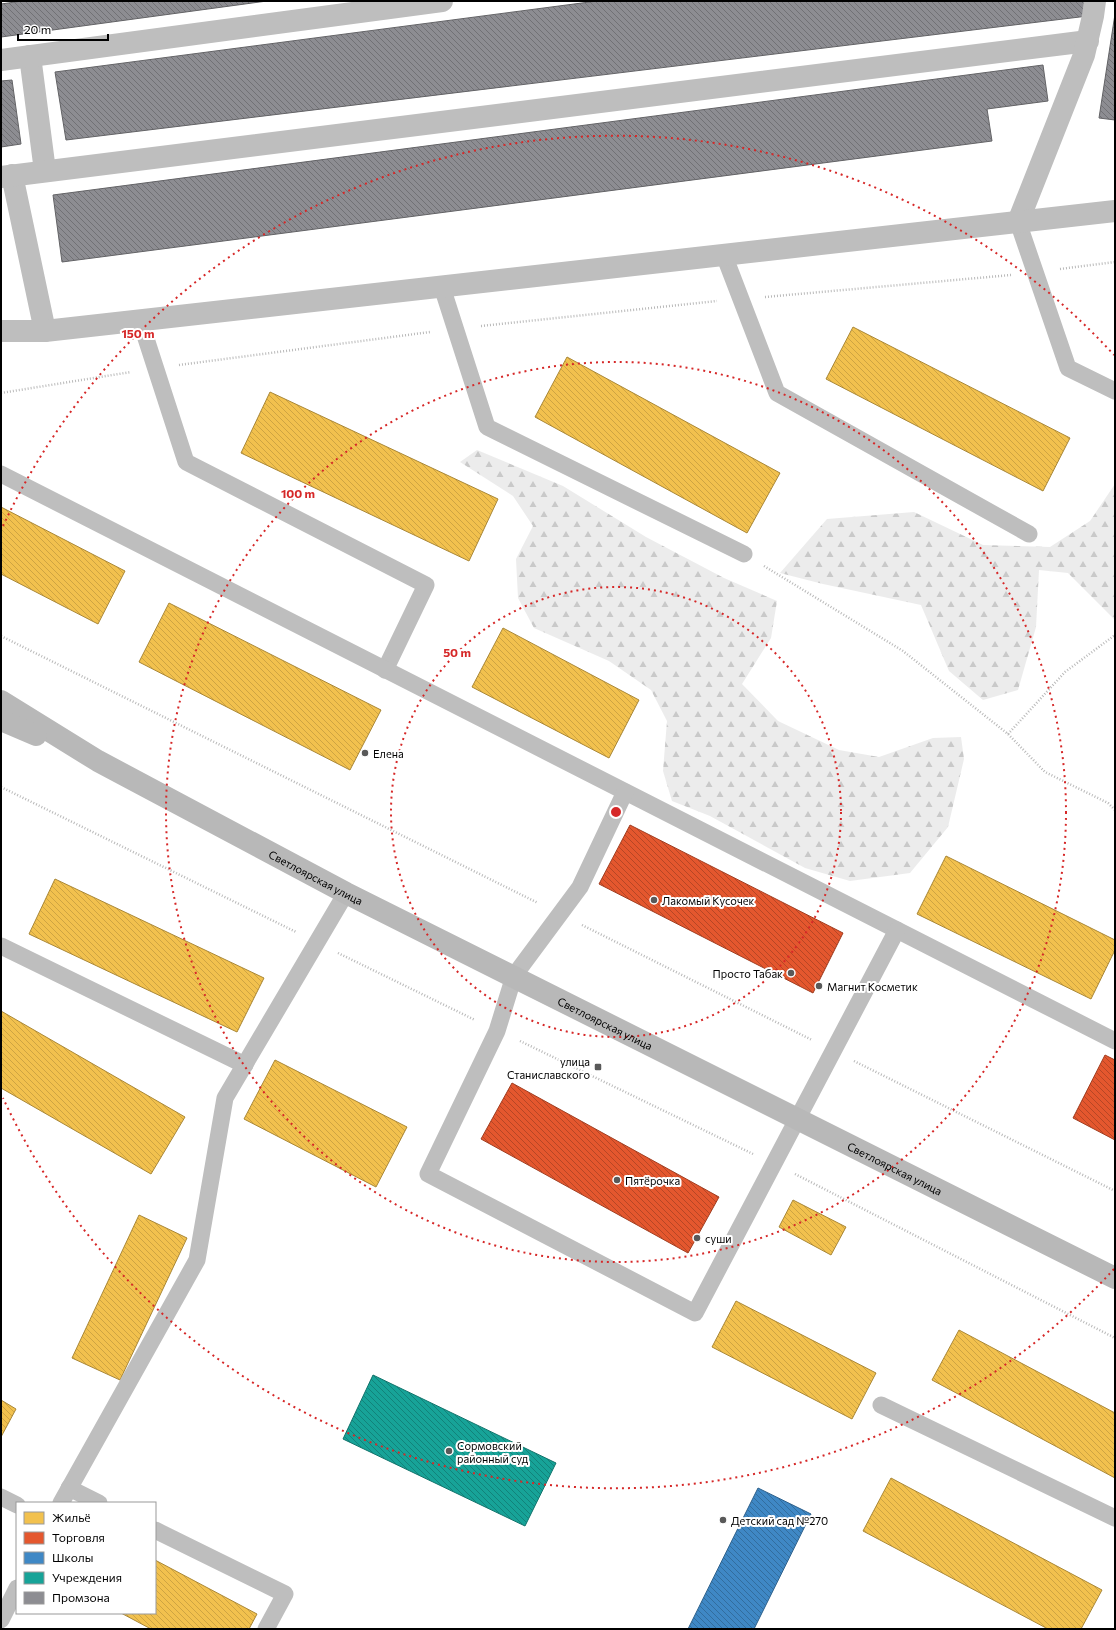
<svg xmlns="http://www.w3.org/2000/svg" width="1116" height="1630" font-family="Commissioner,sans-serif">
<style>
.forest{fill:url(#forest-firs)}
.homes{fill:url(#homes-back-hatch);stroke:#a98737}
.shops{fill:url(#shops-back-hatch);stroke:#a03d20}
.schools{fill:url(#schools-back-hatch);stroke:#2c5f8a}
.public{fill:url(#public-back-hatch);stroke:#10726a}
.industry{fill:url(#industry-back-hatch);stroke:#636366}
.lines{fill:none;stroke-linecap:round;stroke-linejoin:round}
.path{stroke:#b9b9b9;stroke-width:2.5;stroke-dasharray:1 2;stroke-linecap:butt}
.lane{stroke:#bebebe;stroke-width:17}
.street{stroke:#bebebe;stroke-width:22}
.secondary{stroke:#b8b8b8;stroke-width:22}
.ring{fill:none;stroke:#d62828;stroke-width:2;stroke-dasharray:2 4}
.poi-dot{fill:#595959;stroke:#fff;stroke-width:1.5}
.labels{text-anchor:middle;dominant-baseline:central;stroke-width:4;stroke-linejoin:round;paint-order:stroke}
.poi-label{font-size:11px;fill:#000;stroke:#fff;text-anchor:start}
.street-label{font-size:11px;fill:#000;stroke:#fff}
.centre{fill:#d62828;stroke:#fff;stroke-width:2}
.ring-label{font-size:12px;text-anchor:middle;font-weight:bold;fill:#d62828;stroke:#fff;stroke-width:4;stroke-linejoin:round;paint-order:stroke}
</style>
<defs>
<pattern id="forest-firs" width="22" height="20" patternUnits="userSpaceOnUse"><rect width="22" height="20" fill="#ececec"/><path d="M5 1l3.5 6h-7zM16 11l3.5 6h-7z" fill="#c9c9c9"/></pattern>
<pattern id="homes-back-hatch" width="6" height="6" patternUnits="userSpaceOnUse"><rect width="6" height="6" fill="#f2c14e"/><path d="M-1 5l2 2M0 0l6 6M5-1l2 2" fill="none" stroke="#cea442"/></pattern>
<pattern id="shops-back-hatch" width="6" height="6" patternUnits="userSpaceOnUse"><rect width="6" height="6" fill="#e4572e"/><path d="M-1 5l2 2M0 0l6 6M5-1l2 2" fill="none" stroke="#b64625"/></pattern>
<pattern id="schools-back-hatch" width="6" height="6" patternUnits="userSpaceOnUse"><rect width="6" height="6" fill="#3f88c5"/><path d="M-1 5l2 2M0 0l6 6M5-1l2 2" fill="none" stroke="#326d9e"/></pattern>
<pattern id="public-back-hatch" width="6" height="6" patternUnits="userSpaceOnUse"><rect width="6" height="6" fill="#17a398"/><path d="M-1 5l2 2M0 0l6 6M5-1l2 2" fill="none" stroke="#12827a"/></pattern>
<pattern id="industry-back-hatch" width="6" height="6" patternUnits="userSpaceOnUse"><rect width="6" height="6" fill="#8d8d92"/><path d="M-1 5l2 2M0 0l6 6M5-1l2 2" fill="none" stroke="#717175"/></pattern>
</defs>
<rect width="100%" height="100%" fill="#fff"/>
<g class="forest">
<polygon points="477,450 563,486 646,537 724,578 777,601 771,638 742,684 778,721 839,750 879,757 933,738 961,737 964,759 948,827 910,873 850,881 805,868 710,816 672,801 663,771 667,721 651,690 609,661 534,628 518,598 516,559 533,526 513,496 460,462"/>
<polygon points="1115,484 1115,620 1068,573 1039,570 1036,627 1018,690 983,700 949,671 921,605 823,584 780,573 827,519 914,512 983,545 1050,547 1090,521"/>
</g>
<g class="homes">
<polygon points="853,327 1070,438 1043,491 826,379"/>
<polygon points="567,357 780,473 747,533 535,417"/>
<polygon points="270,392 498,499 469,561 241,453"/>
<polygon points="1,507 125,571 98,624 1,574"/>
<polygon points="169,603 381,710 350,770 139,662"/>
<polygon points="503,628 639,700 609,758 472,687"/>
<polygon points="946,856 1115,940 1115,950 1091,999 917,914"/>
<polygon points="55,879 264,978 237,1032 29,934"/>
<polygon points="1,1011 185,1117 151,1174 1,1088"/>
<polygon points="275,1060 407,1127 376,1187 244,1119"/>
<polygon points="793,1200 846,1227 831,1255 779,1227"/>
<polygon points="139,1215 187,1238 120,1380 72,1358"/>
<polygon points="736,1301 876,1373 852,1419 712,1347"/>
<polygon points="959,1330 1115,1413 1115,1478 932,1380"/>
<polygon points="1,1400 16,1409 1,1437"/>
<polygon points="891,1478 1102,1590 1081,1629 1048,1629 863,1531"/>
<polygon points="155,1560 257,1614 249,1629 151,1629 121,1613 155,1613"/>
</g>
<g class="shops">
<polygon points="630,825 843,933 813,993 599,884"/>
<polygon points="1105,1055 1115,1060 1115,1140 1073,1118"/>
<polygon points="512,1083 719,1197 688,1253 481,1139"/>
</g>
<polygon class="schools" points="758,1488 811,1514 754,1629 688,1629"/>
<polygon class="public" points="373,1375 556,1463 525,1526 343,1439"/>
<g class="industry">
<polygon points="22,1 267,1 1,37 1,4"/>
<polygon points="597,1 1086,1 1088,16 66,140 55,72"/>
<polygon points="1115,14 1115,120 1099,118"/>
<polygon points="1043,65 1048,101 987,109 992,141 62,262 53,195"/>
<polygon points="12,80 21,144 1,147 1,81"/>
</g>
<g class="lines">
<g class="path">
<polyline points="1060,269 1115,262"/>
<polyline points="765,297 1011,275"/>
<polyline points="481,326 717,301"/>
<polyline points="179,365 430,332"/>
<polyline points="1,393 131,372"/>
<polyline points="764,566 903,651 1008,734 1045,772 1108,803 1115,810"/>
<polyline points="1,636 538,903"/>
<polyline points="1008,734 1065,672 1115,635"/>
<polyline points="1,787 296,932"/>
<polyline points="582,925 812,1040"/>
<polyline points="338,953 475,1020"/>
<polyline points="520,1041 753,1154"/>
<polyline points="854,1061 1115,1191"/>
<polyline points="795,1174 1115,1338"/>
</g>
<g class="lane">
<polyline points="1018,222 1068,368 1115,391"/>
<polyline points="724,255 777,393 1029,534"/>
<polyline points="442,287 487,427 744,554"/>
<polyline points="140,320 186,462 426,585 385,670"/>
<polyline points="1,474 1115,1041"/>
<polyline points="625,792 580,887 514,976 497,1031 428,1174 695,1313 897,930"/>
<polyline points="1,946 245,1065"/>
<polyline points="881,1405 1115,1518"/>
<polyline points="69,1488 99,1503"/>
<polyline points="1,1497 17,1505"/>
<polyline points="61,1503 197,1260 225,1098 346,893"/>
<polyline points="155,1530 285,1594 266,1629"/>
<polyline points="1,1620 17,1588"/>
</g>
<g class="street">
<polyline points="30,56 45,171"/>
<polyline points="1,60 442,1"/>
<polyline points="12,175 45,331"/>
<polyline points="1,177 1088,41"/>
<polyline points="1018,222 1084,55 1093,16 1095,1"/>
<polyline points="1,331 45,331 1115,211"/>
</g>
<g class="secondary">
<path id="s1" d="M1,701L98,761L346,893L1115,1278"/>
<polyline points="1,720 36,735"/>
</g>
</g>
<g class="ring">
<circle cx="616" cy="812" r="225"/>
<circle cx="616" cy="812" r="450"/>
<path d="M1114 1269A676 676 0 0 1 3 1098M3 526A676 676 0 0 1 1114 355"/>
</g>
<g class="poi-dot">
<circle cx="365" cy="753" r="4"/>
<circle cx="654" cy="900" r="4"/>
<circle cx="791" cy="973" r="4"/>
<circle cx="819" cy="986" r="4"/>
<rect x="594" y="1063" width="8" height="8" rx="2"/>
<circle cx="617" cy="1180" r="4"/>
<circle cx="697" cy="1238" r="4"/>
<circle cx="449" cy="1451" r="4"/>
<circle cx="723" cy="1520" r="4"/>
</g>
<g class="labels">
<g class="poi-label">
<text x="373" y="753">Елена</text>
<text x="662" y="900">Лакомый Кусочек</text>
<text x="783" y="973" text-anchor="end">Просто Табак</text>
<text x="827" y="986">Магнит Косметик</text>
<text x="590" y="1061" text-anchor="end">улица<tspan x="590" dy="13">Станиславского</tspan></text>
<text x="625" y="1180">Пятёрочка</text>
<text x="705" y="1238">суши</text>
<text x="457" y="1445">Сормовский<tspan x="457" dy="13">районный суд</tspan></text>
<text x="731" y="1520">Детский сад №270</text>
</g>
<g class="street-label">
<text stroke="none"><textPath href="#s1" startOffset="361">Светлоярская улица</textPath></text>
<text stroke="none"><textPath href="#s1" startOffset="685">Светлоярская улица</textPath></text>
<text stroke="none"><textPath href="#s1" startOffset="1009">Светлоярская улица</textPath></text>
</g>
</g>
<circle cx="616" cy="812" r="6" class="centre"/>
<g class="ring-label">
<text x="138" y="338">150 m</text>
<text x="298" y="498">100 m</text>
<text x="457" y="657">50 m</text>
</g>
<rect width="1116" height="1630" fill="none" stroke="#000000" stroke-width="4"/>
<rect x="16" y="1502" width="140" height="112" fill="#ffffff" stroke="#999999"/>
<rect x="24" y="1512" width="20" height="12" fill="#f2c14e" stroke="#999999"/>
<text x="52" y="1522" font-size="12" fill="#000000">Жильё</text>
<rect x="24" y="1532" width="20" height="12" fill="#e4572e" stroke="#999999"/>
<text x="52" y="1542" font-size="12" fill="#000000">Торговля</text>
<rect x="24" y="1552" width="20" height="12" fill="#3f88c5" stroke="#999999"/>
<text x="52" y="1562" font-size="12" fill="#000000">Школы</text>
<rect x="24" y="1572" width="20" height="12" fill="#17a398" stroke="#999999"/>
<text x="52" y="1582" font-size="12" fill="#000000">Учреждения</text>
<rect x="24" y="1592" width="20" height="12" fill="#8d8d92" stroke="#999999"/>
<text x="52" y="1602" font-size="12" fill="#000000">Промзона</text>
<path d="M18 34v6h90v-6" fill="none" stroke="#000000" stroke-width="2"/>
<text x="24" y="34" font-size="12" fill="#000000" stroke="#ffffff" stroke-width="3" paint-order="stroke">20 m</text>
</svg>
